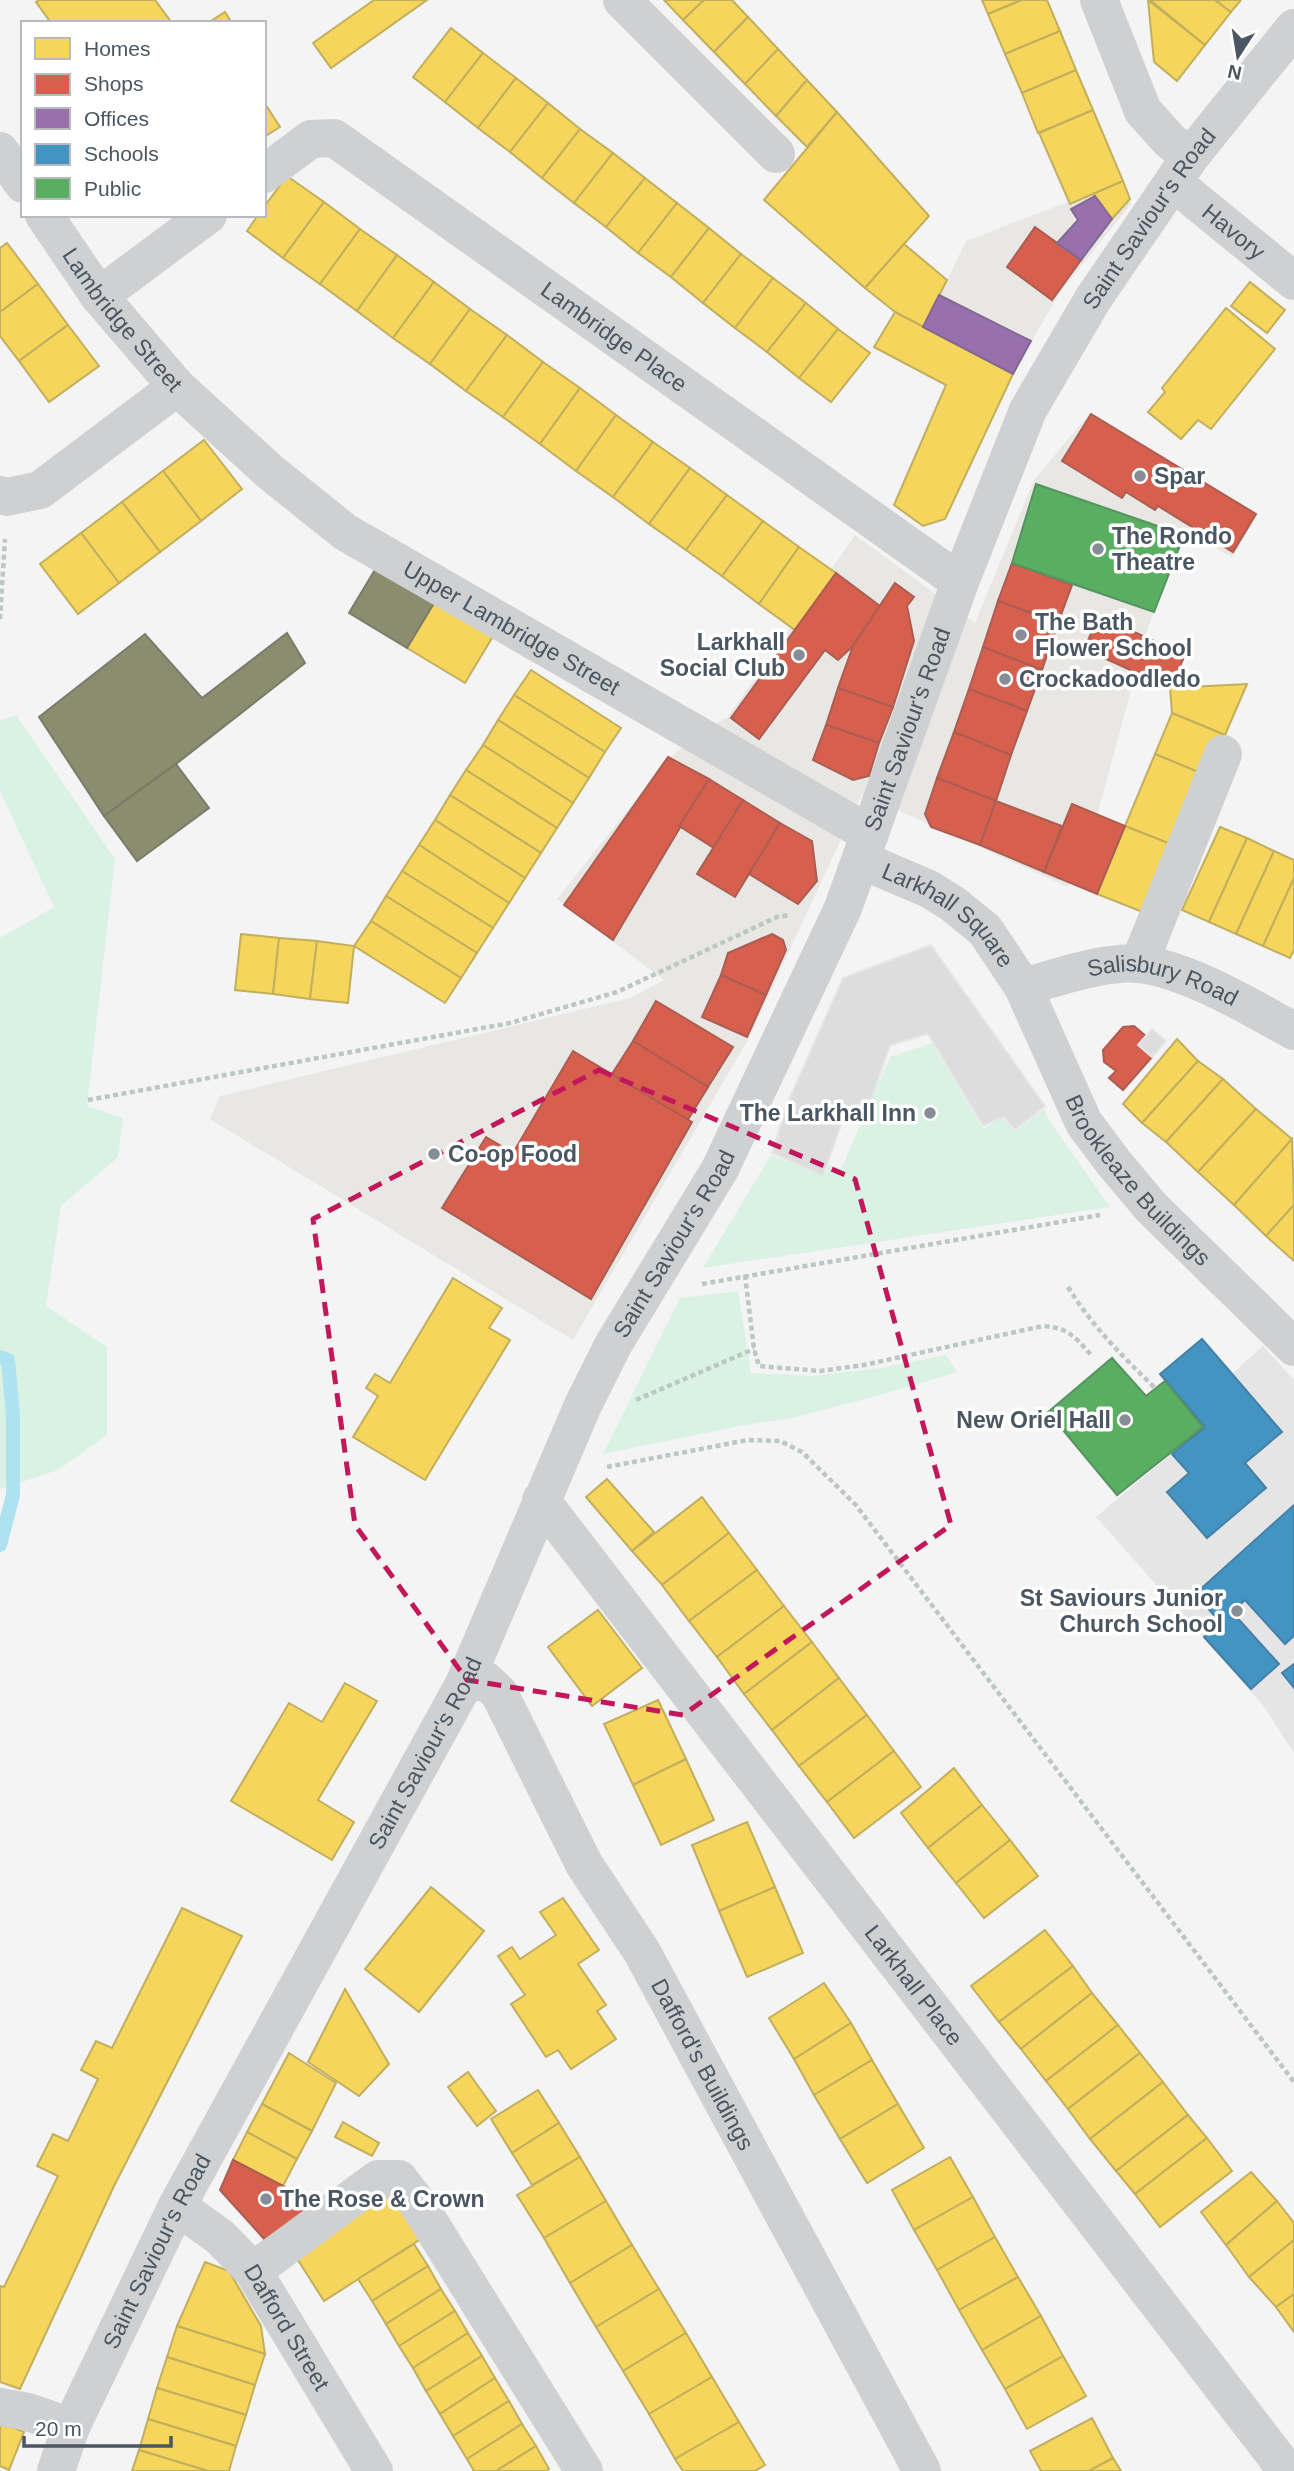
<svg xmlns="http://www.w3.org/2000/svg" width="1294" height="2471" font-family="Helvetica,sans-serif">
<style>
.commercial{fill:#e8e7e3}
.education{fill:#e6e5e6}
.green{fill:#d9f2e3}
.homes{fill:#f6d55c;stroke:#c2af5e;stroke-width:2}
.shops{fill:#d6604d;stroke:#ac5d53;stroke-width:2}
.offices{fill:#9970ab;stroke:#816895;stroke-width:2}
.schools{fill:#4393c3;stroke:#4581a6;stroke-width:2}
.public{fill:#5aae61;stroke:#559461;stroke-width:2}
.industry{fill:#8c8c6e;stroke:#787c6a;stroke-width:2}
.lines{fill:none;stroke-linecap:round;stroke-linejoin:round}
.stream{stroke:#aee2f0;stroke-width:14}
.building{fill:#ddddde;stroke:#e5e6e7;stroke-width:2}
.path{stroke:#bcc7c4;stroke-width:4.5;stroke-dasharray:5 3.5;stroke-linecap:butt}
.minor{stroke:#ced0d2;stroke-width:38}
.marked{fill:none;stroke:#c2185b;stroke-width:5;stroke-dasharray:14 9;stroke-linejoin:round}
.poi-dot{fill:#868d94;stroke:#fff;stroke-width:2.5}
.labels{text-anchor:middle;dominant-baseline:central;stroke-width:7;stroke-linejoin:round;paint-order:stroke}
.street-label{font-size:23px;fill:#4a5661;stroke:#fff}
.poi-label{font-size:23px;font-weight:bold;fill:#4a5661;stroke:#fff;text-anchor:start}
</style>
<rect width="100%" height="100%" fill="#f4f4f4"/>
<g class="commercial">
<polygon points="1120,182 1131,204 1058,295 1013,374 924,327 966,241"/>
<polygon points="1091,412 1257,515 1232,557 1185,532 1148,628 1089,845 1068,887 862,794 749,1038 573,1340 210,1119 220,1096 630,998 664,980 557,899 669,758 712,725 727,718 855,535 975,623 1034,480"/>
</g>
<polygon class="education" points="1263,1346 1294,1380 1294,1753 1262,1704 1096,1517 1202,1428 1189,1412"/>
<g class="green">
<polygon points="16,715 115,859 87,1106 123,1118 118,1157 61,1206 46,1306 107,1347 107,1435 58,1470 0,1489 0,938 54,907 0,791 0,721"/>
<polygon points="932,1043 983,1129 1003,1117 1016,1131 1044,1109 1049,1120 1110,1207 703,1268 771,1155 824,1176 829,1165 841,1169 890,1057"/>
<polygon points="738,1291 751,1373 813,1376 880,1368 946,1355 957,1372 884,1394 787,1419 739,1426 603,1454 680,1298"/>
</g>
<g class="homes">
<polygon points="39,0 155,0 172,23 51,23 36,2"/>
<polygon points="374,0 427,0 331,68 313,43"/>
<polygon points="664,0 704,0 683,20"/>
<polygon points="704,0 732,0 748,17 714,52 683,20"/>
<polygon points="982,0 1022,0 988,14"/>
<polygon points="1022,0 1047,0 1060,31 1005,54 988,14"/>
<polygon points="1148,0 1205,45 1177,81 1154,62"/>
<polygon points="1150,0 1215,0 1231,12 1205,45"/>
<polygon points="1215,0 1241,0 1231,12"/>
<polygon points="225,12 232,23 208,23"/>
<polygon points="748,17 778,49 745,84 714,52"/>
<polygon points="451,28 483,53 445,102 413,77"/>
<polygon points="1060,31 1076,70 1022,93 1005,54"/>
<polygon points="778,49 807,80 776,116 745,84"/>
<polygon points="483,53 516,78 478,128 445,102"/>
<polygon points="1076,70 1093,110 1038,133 1022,93"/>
<polygon points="516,78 548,103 510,152 478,128"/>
<polygon points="807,80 837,112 807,147 776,116"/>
<polygon points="264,102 280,127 264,137"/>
<polygon points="548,103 580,129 542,178 510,152"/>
<polygon points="1093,110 1123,181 1070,204 1039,133"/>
<polygon points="837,112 929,216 865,288 764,200"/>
<polygon points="580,129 613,153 574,203 542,178"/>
<polygon points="613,153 645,178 606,227 574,203"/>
<polygon points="287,176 324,202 283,258 247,231 258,215 264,215 264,207"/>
<polygon points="645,178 677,203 638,253 606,227"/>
<polygon points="1123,181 1130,199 1112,219 1093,194"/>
<polygon points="324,202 360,229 320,284 283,258"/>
<polygon points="677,203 709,228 671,277 638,253"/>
<polygon points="709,228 741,254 703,303 671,277"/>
<polygon points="360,229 397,255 357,311 320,284"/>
<polygon points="7,243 38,284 0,312 0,248"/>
<polygon points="904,244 947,280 923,327 895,312 865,288"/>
<polygon points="741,254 773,278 735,328 703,303"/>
<polygon points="397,255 434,282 393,338 357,311"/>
<polygon points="773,278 806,303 767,352 735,328"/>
<polygon points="434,282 470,309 430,364 393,338"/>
<polygon points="1250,282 1285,310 1267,333 1231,306"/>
<polygon points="38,284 68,325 19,361 0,336 0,312"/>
<polygon points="806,303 838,329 799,378 767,352"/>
<polygon points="1226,308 1275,349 1211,429 1198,420 1181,439 1148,412 1165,392 1162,388"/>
<polygon points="470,309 507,335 466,391 430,364"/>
<polygon points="895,312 1013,374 945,519 923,526 894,505 946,385 874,347"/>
<polygon points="68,325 99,366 49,402 19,361"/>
<polygon points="838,329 870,353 831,402 799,378"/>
<polygon points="507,335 543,362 503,417 466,391"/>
<polygon points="543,362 580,388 540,444 503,417"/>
<polygon points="580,388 616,415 576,471 540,444"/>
<polygon points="616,415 653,442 613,497 576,471"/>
<polygon points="204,440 242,489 201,521 163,471"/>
<polygon points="653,442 690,468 649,524 613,497"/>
<polygon points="690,468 727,495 686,550 649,524"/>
<polygon points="163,471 201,521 160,552 122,502"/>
<polygon points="727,495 763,521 722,576 686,550"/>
<polygon points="122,502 160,552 119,583 81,533"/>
<polygon points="763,521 799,547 759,604 722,576"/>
<polygon points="81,533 119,583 78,614 40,564"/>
<polygon points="799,547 836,573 795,630 759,604"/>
<polygon points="437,598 495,633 465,683 407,648"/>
<polygon points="531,670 621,728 605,752 514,695"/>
<polygon points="1247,684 1225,735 1172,713 1170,688"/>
<polygon points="514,695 605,752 589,778 498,720"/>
<polygon points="1172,713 1225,735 1208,776 1155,754"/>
<polygon points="498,720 589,778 573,803 483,745"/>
<polygon points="483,745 573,803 557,828 466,770"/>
<polygon points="1155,754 1208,776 1178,847 1125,826"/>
<polygon points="466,770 557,828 541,853 450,795"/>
<polygon points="450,795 541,853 525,878 435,820"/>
<polygon points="435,820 525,878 509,903 419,845"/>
<polygon points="1125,826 1178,847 1150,915 1097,894"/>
<polygon points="1220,827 1247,838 1209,922 1182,910"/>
<polygon points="1247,838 1274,851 1236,934 1209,922"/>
<polygon points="419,845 509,903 493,928 402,871"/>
<polygon points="1274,851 1294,860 1294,878 1263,946 1236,934"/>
<polygon points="402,871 493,928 477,953 386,896"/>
<polygon points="1294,878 1294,950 1290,958 1263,946"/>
<polygon points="386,896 477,953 461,978 371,921"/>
<polygon points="371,921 461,978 445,1003 354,946"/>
<polygon points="241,934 279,938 273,994 235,990"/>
<polygon points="279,938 317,941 310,999 273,994"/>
<polygon points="317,941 354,946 348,1003 310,999"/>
<polygon points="1177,1039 1198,1061 1142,1123 1123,1104"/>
<polygon points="1198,1061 1223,1079 1166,1142 1142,1123"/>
<polygon points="1223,1079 1256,1109 1198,1172 1166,1142"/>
<polygon points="1256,1109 1292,1139 1234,1205 1198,1172"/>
<polygon points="1292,1139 1294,1205 1266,1236 1234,1205"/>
<polygon points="1294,1205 1294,1261 1266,1236"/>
<polygon points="453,1278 502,1308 489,1328 510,1340 425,1480 353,1437 378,1396 366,1388 375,1374 390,1383"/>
<polygon points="607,1479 654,1532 632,1551 586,1497"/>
<polygon points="702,1497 729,1533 662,1585 632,1551"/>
<polygon points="729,1533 757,1570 689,1621 662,1585"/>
<polygon points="757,1570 784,1606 717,1657 689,1621"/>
<polygon points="784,1606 812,1642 744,1694 717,1657"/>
<polygon points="598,1610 642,1668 592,1706 548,1647"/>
<polygon points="812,1642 839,1678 772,1730 744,1694"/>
<polygon points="839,1678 867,1715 799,1766 772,1730"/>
<polygon points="345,1683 377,1701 318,1800 354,1822 332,1860 231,1801 289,1703 322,1722"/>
<polygon points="658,1700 686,1759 633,1785 604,1724"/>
<polygon points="867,1715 894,1751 827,1802 799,1766"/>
<polygon points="894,1751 921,1787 854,1838 827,1802"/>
<polygon points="686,1759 714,1820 661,1845 633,1785"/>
<polygon points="954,1768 982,1805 928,1848 901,1813"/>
<polygon points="982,1805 1010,1840 956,1883 928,1848"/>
<polygon points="747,1822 775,1887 719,1911 692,1845"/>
<polygon points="1010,1840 1038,1876 984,1918 956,1883"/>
<polygon points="431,1887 484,1931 419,2012 365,1969"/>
<polygon points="775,1887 803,1953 747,1977 719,1911"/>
<polygon points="563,1898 599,1950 578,1964 606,2005 597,2011 616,2039 571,2069 558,2050 546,2057 511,2004 525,1995 498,1956 512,1947 520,1959 556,1935 540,1912"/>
<polygon points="182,1908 242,1936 114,2186 20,2389 0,2382 0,2286 4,2287 58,2176 37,2166 53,2134 68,2141 98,2079 81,2070 96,2041 112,2048"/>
<polygon points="1045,1930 1073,1966 999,2022 971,1986"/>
<polygon points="1073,1966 1092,1993 1021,2049 999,2022"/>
<polygon points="824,1983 851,2023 794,2059 769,2018"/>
<polygon points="345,1989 389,2064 359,2096 308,2062"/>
<polygon points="1092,1993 1118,2025 1046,2081 1021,2049"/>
<polygon points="851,2023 872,2060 814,2095 794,2059"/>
<polygon points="1118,2025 1140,2053 1068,2109 1046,2081"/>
<polygon points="289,2053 336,2083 312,2131 262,2104"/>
<polygon points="1140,2053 1163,2082 1090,2139 1068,2109"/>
<polygon points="872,2060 898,2104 840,2139 814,2095"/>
<polygon points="468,2072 496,2111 477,2126 448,2087"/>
<polygon points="1163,2082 1188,2115 1116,2171 1090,2139"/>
<polygon points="538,2090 559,2123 512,2153 491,2119"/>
<polygon points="262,2104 312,2131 297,2159 247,2132"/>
<polygon points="898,2104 924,2148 867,2183 840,2139"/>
<polygon points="1188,2115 1207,2138 1135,2194 1116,2171"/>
<polygon points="343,2122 379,2143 372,2156 335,2137"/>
<polygon points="559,2123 580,2157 532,2185 512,2153"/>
<polygon points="247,2132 297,2159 283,2186 233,2160"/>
<polygon points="1207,2138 1232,2171 1160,2227 1135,2194"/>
<polygon points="580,2157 606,2201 544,2238 517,2195"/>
<polygon points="950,2157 973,2197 914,2230 892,2190"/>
<polygon points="1251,2172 1277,2201 1226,2245 1201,2212"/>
<polygon points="392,2181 427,2235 324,2301 289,2246"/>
<polygon points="973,2197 995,2237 937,2270 914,2230"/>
<polygon points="606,2201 632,2245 570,2283 544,2238"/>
<polygon points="1277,2201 1294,2223 1294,2240 1249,2277 1226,2245"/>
<polygon points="995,2237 1018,2277 959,2310 937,2270"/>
<polygon points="1294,2240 1294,2294 1276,2307 1249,2277"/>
<polygon points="414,2244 428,2266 372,2301 358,2279"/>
<polygon points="632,2245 659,2289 596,2327 570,2283"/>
<polygon points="205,2262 229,2271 261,2326 265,2354 177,2326"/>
<polygon points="428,2266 441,2289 386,2324 372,2301"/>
<polygon points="1018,2277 1041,2316 982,2350 959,2310"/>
<polygon points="441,2289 455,2311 399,2346 386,2324"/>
<polygon points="659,2289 686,2333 623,2371 596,2327"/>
<polygon points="1294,2294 1294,2332 1276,2307"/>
<polygon points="455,2311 468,2333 413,2368 399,2346"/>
<polygon points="1041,2316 1063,2356 1005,2389 982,2350"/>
<polygon points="177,2326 265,2354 255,2385 167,2357"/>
<polygon points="468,2333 482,2356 426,2391 413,2368"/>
<polygon points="686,2333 712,2377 649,2414 623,2371"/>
<polygon points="482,2356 495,2378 440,2414 426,2391"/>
<polygon points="1063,2356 1086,2396 1027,2429 1005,2389"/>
<polygon points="167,2357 255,2385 246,2415 157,2388"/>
<polygon points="712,2377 739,2422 675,2459 649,2414"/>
<polygon points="495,2378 509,2401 453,2436 440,2414"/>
<polygon points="157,2388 246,2415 236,2446 148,2419"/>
<polygon points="509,2401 522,2424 467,2459 453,2436"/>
<polygon points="1092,2418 1113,2458 1089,2471 1041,2471 1030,2451"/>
<polygon points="148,2419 236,2446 229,2471 208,2471 139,2450"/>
<polygon points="0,2422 24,2432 9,2470 0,2466"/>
<polygon points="739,2422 765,2465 755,2471 683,2471 675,2459"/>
<polygon points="522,2424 536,2446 496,2471 474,2471 467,2459"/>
<polygon points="536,2446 549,2469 546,2471 496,2471"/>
<polygon points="139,2450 208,2471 132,2471"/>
<polygon points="1113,2458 1121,2471 1089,2471"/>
</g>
<g class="shops">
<polygon points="1035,227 1081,260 1052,300 1007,267"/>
<polygon points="1091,414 1256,514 1233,552 1158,506 1155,510 1126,492 1122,498 1062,461"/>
<polygon points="1012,563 1072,585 1058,623 998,601"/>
<polygon points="836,573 880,606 853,646 838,660 825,650 759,739 731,718"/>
<polygon points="895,583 914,597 907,606 914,641 893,707 838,688 853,646"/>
<polygon points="998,601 1058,623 1042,670 983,647"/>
<polygon points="1099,616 1185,655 1170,688 1084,649"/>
<polygon points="983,647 1042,670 1027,711 969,689"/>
<polygon points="838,688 893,707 879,743 826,725"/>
<polygon points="969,689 1027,711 1011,755 954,732"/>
<polygon points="826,725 879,743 869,776 853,780 813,760"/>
<polygon points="954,732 1011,755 996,801 937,778"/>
<polygon points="668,757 709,779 613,940 564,905"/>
<polygon points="937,778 996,801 980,845 931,827 925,814"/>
<polygon points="709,779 743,800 714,848 679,826"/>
<polygon points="743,800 780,823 735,897 697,874"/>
<polygon points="996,801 1062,826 1044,872 980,845"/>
<polygon points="1072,804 1125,826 1097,894 1044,872"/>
<polygon points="780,823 812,841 817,881 798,904 749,874"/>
<polygon points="772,934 783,940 786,950 766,995 721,975 728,953"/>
<polygon points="721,975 766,995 747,1037 702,1017"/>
<polygon points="656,1001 733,1047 708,1087 633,1041"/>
<polygon points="1134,1026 1146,1036 1138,1045 1152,1057 1123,1090 1109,1078 1116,1071 1104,1062 1103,1050 1123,1027"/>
<polygon points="633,1041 708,1087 687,1121 612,1074"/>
<polygon points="573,1051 692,1122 591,1299 442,1208 486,1137 513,1153"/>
<polygon points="233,2160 283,2186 320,2207 265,2240 220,2190"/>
</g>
<g class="offices">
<polygon points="1095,196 1112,219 1081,260 1057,243 1078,220 1071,209"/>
<polygon points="939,295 1031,341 1013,374 923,327"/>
</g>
<g class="schools">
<polygon points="1202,1339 1282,1432 1245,1463 1266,1488 1207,1538 1167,1492 1189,1473 1172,1454 1205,1427 1160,1374"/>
<polygon points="1294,1505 1294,1636 1285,1644 1245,1600 1232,1612 1279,1664 1251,1689 1204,1637 1221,1623 1195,1594"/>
<polygon points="1294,1664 1294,1688 1282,1673"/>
</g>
<g class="public">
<polygon points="1036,484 1184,535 1154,612 1012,563"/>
<polygon points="1112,1358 1146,1396 1165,1381 1203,1427 1117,1495 1048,1412"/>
</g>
<g class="industry">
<polygon points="379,563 437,598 407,648 349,613"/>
<polygon points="287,633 305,663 176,764 104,816 39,717 145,634 202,698"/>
<polygon points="176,764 209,808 137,861 104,816"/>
</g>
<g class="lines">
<polyline class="stream" points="0,1357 8,1360 13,1415 13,1495 0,1545"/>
</g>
<g class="building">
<polygon points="931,945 1045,1106 1015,1130 1003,1117 983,1126 928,1034 890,1045 865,1118 846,1111 823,1176 772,1153 788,1102 843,978"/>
<polygon points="1152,1029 1166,1041 1152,1057 1138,1045"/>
</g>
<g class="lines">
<g class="path">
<polyline points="0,619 5,539"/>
<polyline points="88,1100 510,1023 617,992 777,917 790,915"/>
<path d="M745,1275L754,1349L759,1366L820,1371L864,1365L1043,1326C1069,1328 1075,1337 1091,1355"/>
<polyline points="702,1284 1100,1215"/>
<path d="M1068,1287C1092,1326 1122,1356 1155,1388"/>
<polyline points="636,1400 754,1349"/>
<polyline points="607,1467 748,1440 780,1441 802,1452 855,1504 1294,2082"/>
</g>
<g class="minor">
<polyline points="622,0 776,154"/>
<polyline points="1099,0 1143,111 1170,141 1190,157"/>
<polyline points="0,151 23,184"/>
<path id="s1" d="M264,174L311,139L334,138L960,582"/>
<path id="s2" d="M1174,183L1294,281"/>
<path id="s3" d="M44,215L99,296L177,387L269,471L345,532L870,834"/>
<polyline points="99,296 208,215"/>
<polyline points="0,495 7,497 40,490 177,387"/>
<path id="s4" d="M861,860L929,889L953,904L985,930L1023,987L1084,1123L1114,1163L1151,1207L1294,1347"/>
<polyline points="1139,964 1223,754"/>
<path id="s5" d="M1023,987C1057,978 1105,960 1140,964C1189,970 1250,1007 1294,1031"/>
<path id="s6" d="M541,1500L1287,2471"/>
<path id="s7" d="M464,1684L486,1681L499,1693L584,1864L642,1952L922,2471"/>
<path id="s8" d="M177,2206L220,2237L253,2271L374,2471"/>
<polyline points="253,2271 378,2179 399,2179 418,2204 584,2471"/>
<polyline points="0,2407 28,2412 71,2427"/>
<path id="s9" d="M56,2471L71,2427L177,2206L464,1684L583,1405L613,1345L720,1169L843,908L960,582L1028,410L1093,299L1190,157L1294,28"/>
</g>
</g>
<path class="marked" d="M599,1070L855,1179L951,1525L683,1715L467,1680L355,1525L313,1219Z"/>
<g class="poi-dot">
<circle cx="1140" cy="476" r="7"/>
<circle cx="1098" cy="549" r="7"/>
<circle cx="1021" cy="635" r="7"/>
<circle cx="799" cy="655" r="7"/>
<circle cx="1005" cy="679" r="7"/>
<circle cx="930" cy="1113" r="7"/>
<circle cx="434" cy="1154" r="7"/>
<circle cx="1125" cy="1420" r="7"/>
<circle cx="1237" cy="1611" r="7"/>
<circle cx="266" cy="2199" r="7"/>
</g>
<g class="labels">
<g class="street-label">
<text stroke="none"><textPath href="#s9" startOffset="2510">Saint Saviour's Road</textPath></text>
<text stroke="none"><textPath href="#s2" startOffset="77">Havory</textPath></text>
<text stroke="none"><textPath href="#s3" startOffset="131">Lambridge Street</textPath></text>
<text stroke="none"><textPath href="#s1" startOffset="425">Lambridge Place</textPath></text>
<text stroke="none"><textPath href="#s3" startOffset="632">Upper Lambridge Street</textPath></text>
<text stroke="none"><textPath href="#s9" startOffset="1942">Saint Saviour's Road</textPath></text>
<text stroke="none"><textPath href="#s4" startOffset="105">Larkhall Square</textPath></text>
<text stroke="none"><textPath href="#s5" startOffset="145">Salisbury Road</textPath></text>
<text stroke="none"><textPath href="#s4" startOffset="439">Brookleaze Buildings</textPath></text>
<text stroke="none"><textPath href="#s9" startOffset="1376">Saint Saviour's Road</textPath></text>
<text stroke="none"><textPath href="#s9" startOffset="808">Saint Saviour's Road</textPath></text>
<text stroke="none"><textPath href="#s6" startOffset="612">Larkhall Place</textPath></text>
<text stroke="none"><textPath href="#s7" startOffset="464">Dafford's Buildings</textPath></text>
<text stroke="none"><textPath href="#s9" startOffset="242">Saint Saviour's Road</textPath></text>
<text stroke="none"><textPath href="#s8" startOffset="166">Dafford Street</textPath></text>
</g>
<g class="poi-label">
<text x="1154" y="476">Spar</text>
<text x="1112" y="536">The Rondo<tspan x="1112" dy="26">Theatre</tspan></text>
<text x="1035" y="622">The Bath<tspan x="1035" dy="26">Flower School</tspan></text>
<text x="785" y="642" text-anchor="end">Larkhall<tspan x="785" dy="26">Social Club</tspan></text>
<text x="1019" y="679">Crockadoodledo</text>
<text x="916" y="1113" text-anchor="end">The Larkhall Inn</text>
<text x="448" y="1154">Co-op Food</text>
<text x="1111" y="1420" text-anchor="end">New Oriel Hall</text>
<text x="1223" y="1598" text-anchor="end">St Saviours Junior<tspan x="1223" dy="26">Church School</tspan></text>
<text x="280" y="2199">The Rose &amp; Crown</text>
</g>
</g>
<rect x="21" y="21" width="245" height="196" fill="#ffffff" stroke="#b7bbc0" stroke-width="2"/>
<rect x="35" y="38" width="35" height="21" fill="#f6d55c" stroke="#b7bbc0" stroke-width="2"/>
<text x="84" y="56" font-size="21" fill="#4a5661">Homes</text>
<rect x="35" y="74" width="35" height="21" fill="#d6604d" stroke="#b7bbc0" stroke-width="2"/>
<text x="84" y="91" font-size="21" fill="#4a5661">Shops</text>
<rect x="35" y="108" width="35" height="21" fill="#9970ab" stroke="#b7bbc0" stroke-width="2"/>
<text x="84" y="126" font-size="21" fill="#4a5661">Offices</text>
<rect x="35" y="144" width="35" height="21" fill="#4393c3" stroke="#b7bbc0" stroke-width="2"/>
<text x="84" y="161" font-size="21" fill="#4a5661">Schools</text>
<rect x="35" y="178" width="35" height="21" fill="#5aae61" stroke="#b7bbc0" stroke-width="2"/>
<text x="84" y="196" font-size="21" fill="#4a5661">Public</text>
<g transform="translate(1238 56) rotate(192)" stroke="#ffffff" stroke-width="5" paint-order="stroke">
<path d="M0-5L12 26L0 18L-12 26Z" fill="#4a5661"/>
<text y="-10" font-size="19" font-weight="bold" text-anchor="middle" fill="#4a5661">N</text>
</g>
<path d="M24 2436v10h147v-10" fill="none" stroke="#4a5661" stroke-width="3.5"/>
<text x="35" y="2436" font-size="21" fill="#4a5661" stroke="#ffffff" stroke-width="5" paint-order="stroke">20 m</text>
</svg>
